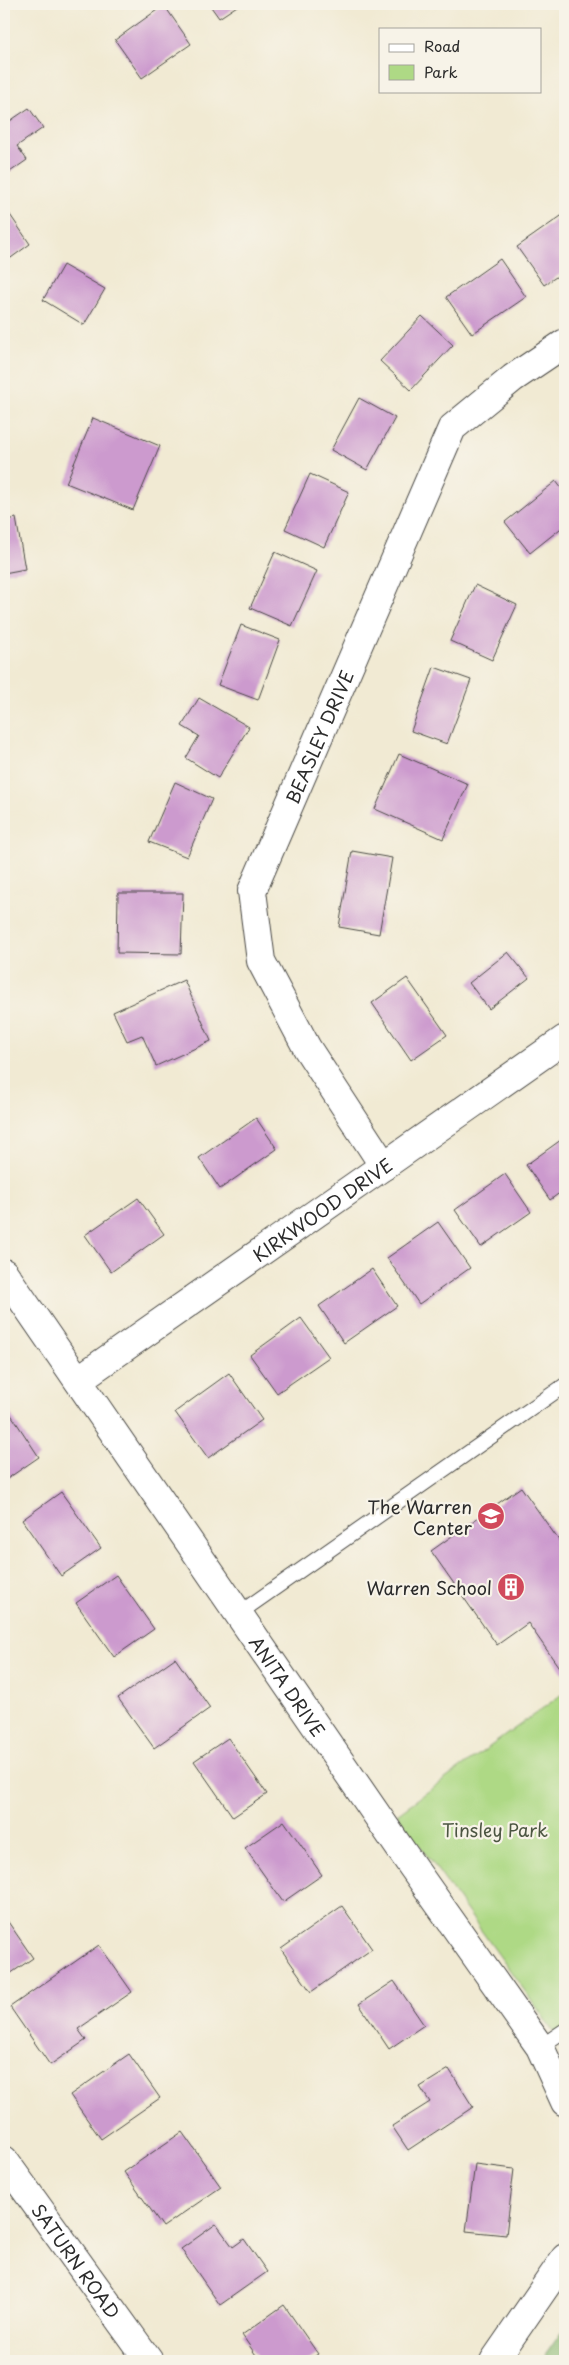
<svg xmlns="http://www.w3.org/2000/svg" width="569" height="2365" font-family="'Playpen Sans',sans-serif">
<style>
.green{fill:#aed985;stroke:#6c8258}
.forest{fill:#8ab972;stroke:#5a724e}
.building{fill:#cc9ace}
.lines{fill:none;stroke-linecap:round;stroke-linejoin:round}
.service-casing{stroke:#494844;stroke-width:16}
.minor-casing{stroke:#494844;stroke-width:30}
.tertiary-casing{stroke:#494844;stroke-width:30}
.service{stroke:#fff;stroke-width:14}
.minor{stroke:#fff;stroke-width:28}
.tertiary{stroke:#fff;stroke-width:28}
.labels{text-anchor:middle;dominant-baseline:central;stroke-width:4.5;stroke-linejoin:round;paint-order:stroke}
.street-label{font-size:18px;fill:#2b2b2b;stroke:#f7f3e8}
.poi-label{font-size:18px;fill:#2b2b2b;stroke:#f7f3e8;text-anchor:end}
.park-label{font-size:18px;fill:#4c5642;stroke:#f7f3e8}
</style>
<rect width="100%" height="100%" fill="#f7f3e8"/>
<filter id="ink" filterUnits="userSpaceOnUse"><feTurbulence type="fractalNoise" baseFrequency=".02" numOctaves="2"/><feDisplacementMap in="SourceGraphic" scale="10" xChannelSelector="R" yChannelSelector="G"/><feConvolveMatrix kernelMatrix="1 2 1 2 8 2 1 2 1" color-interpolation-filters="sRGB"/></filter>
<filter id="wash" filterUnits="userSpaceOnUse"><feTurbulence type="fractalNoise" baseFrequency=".0096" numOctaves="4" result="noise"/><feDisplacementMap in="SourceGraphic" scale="20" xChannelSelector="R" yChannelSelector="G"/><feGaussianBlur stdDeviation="1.12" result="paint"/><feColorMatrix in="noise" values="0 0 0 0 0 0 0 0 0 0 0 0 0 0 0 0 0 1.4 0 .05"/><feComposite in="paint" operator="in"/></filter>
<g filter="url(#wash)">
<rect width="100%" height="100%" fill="#f1ead3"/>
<polygon class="green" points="565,1692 565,2050 540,2012 397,1814"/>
<polygon class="forest" points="565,2327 565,2361 541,2361"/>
<g id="blocks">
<g class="building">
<polygon points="209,4 240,4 219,18"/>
<polygon points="164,5 191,44 142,78 115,40"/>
<polygon points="29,108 43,128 17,146 27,160 4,176 4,125"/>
<polygon points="4,206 30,244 4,263"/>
<polygon points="564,214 565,271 544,285 517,247"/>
<polygon points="500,259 526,297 472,334 446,297"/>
<polygon points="63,265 105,289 84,325 43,300"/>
<polygon points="422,316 453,345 411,390 380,361"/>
<polygon points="359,398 395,418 367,470 331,450"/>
<polygon points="93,418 160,446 133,510 66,483"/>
<polygon points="310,474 349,492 324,547 285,529"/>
<polygon points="556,481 565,493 565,525 530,553 505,522"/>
<polygon points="16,518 25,569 4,573 4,521"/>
<polygon points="275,552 317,571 292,626 250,608"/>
<polygon points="475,585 517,605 492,660 450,641"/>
<polygon points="241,625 280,640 258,700 218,685"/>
<polygon points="434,667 471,680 447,744 411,731"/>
<polygon points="199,698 249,727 218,778 186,758 199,736 182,726"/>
<polygon points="399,754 468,784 443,839 375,809"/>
<polygon points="175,782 212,799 187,857 149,842"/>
<polygon points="352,851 392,858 379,934 339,927"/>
<polygon points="118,893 183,893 181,954 117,953"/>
<polygon points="508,952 529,978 489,1009 469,983"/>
<polygon points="407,978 447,1035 411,1060 372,1003"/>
<polygon points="184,980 211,1041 156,1066 142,1035 127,1041 113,1012"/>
<polygon points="256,1118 277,1149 220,1189 199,1158"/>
<polygon points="565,1137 565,1189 550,1200 526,1165"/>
<polygon points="505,1174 531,1212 481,1247 455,1210"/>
<polygon points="138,1198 164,1234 111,1272 85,1235"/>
<polygon points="438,1222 470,1268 419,1304 387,1258"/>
<polygon points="372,1269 397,1306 344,1343 319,1306"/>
<polygon points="301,1318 329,1357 277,1393 250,1355"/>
<polygon points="229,1373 262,1420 208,1458 175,1412"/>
<polygon points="4,1404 39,1457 4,1481"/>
<polygon points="521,1487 565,1549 565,1676 528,1623 497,1645 431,1551"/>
<polygon points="61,1492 101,1548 61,1576 22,1520"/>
<polygon points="116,1575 154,1629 114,1657 76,1603"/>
<polygon points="175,1658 210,1708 154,1748 118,1698"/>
<polygon points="228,1738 267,1794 233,1817 194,1761"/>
<polygon points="284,1821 322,1875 283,1902 245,1848"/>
<polygon points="342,1906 372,1949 311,1992 281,1949"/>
<polygon points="4,1916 33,1958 4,1978"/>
<polygon points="99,1945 132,1992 78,2029 86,2040 50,2065 10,2007"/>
<polygon points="394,1981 424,2025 389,2049 359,2004"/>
<polygon points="129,2054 160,2098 101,2139 70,2095"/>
<polygon points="449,2069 473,2107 408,2150 392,2126 430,2102 420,2087"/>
<polygon points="182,2132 221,2187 163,2227 124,2172"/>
<polygon points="475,2164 514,2169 506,2235 466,2231"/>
<polygon points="216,2224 233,2247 244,2239 267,2272 220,2305 181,2249"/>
<polygon points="284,2305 318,2354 308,2361 260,2361 242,2335"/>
</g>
</g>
</g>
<g filter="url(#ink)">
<use href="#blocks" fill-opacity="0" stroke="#494844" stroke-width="1"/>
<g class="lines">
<g class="service-casing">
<g id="service">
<polyline points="238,1614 565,1385"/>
<polyline points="540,2047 565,2030"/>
</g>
</g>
<g class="minor-casing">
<g id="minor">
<path id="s1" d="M384,1166L307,1048L261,961L252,891L452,428L513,378L565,343"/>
<path id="s2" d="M4,1273L412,1866L540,2047L565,2102"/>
<path id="s3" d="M78,1380L565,1039"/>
<polyline points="494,2361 565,2258"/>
</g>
</g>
<g class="tertiary-casing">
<g id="tertiary">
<path id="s4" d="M4,2160L149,2361"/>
</g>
</g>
<use href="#service" class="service"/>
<use href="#minor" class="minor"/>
<use href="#tertiary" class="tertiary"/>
</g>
</g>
<defs>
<g id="school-disc" transform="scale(1.4375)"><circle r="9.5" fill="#d1495b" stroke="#f7f3e8"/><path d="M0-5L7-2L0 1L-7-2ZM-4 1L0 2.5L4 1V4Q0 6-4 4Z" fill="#fff"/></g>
<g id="building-disc" transform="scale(1.4375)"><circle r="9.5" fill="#d1495b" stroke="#f7f3e8"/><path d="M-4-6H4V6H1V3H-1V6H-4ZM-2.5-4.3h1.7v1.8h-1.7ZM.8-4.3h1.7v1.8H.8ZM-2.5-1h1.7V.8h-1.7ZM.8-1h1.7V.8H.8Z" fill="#fff"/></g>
</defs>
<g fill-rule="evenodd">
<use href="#school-disc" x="491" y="1516"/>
<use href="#building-disc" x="511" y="1587"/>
</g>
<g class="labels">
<g class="street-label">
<text stroke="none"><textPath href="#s1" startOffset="478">BEASLEY DRIVE</textPath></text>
<text stroke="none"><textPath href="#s3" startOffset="298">KIRKWOOD DRIVE</textPath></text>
<text stroke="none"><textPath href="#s2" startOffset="501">ANITA DRIVE</textPath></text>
<text stroke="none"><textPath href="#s4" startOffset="124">SATURN ROAD</textPath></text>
</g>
<g class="poi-label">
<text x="472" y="1506">The Warren<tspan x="472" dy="21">Center</tspan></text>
<text x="492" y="1587">Warren School</text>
</g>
<g class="park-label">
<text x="495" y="1829">Tinsley Park</text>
</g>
</g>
<rect width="569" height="2365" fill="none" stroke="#f7f3e8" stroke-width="20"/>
<rect x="379" y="28" width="162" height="65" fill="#f7f3e8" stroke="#a5a39c"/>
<rect x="389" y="44" width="25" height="8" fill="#ffffff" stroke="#a5a39c"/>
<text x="424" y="52" font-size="15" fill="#2b2b2b">Road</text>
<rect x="389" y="65" width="25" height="15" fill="#aed985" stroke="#a5a39c"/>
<text x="424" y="78" font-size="15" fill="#2b2b2b">Park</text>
</svg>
